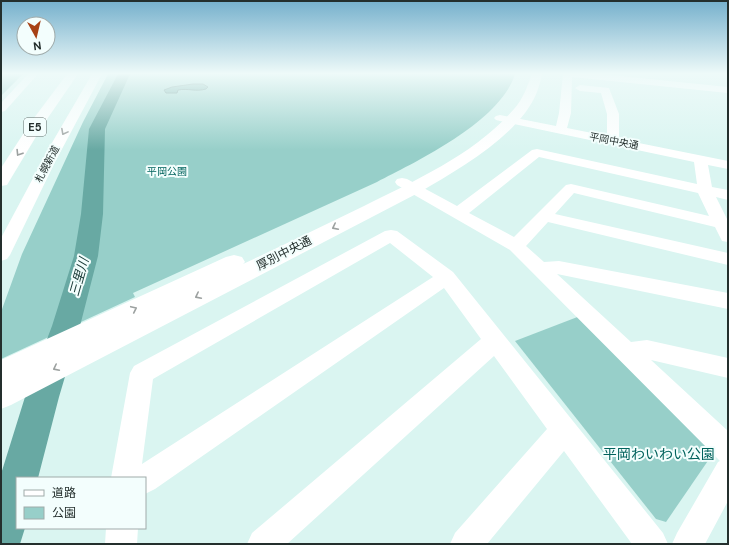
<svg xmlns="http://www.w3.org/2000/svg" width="729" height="545" font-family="'DM Sans','Noto Sans JP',sans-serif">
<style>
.green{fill:#97cfc9}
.water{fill:#68a9a3;stroke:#548480}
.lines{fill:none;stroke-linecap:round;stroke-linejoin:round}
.river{fill:#68a9a3;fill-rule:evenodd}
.minor{fill:#fff;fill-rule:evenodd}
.major{fill:#fff;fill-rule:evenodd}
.highway{fill:#fff;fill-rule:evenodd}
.oneway{stroke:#9ca1a0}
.labels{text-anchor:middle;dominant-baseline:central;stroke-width:4;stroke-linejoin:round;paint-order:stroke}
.far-street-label{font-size:10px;fill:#242f2d;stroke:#f3fefd}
.far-park-label{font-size:10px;fill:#00625c;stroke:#f3fefd}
.shield{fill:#f3fefd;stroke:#626d6b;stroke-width:1}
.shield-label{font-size:11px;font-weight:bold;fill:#242f2d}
.street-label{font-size:12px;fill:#242f2d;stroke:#f3fefd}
.water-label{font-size:13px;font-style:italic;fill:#173835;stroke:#f3fefd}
.near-park-label{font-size:14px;fill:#00625c;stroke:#f3fefd}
</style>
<rect width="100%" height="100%" fill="#daf5f1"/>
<g class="green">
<polygon points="1,74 23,74 1,96"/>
<path d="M108,74H515C501,121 418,161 377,182L133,293L135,297L1,359V312L22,254L83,122Z"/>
<polygon points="580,316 716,449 666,522 656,519 515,341"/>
</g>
<path class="water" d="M193,84H203L208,87L206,89C196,92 188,88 178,90L177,93H166L164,90L172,87Z"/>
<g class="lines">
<polygon class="river" points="118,74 130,74 105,129 103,214 98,256 80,326 59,397 38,478 17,478 17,528 25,528 20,544 1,544 1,474 25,397 52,326 74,256 81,214 89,129"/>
<g class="minor">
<polygon points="28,74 38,74 5,111 1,112 1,103"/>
<polygon points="92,74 102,74 54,164 10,255 7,259 1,261 1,238 53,141"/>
<path d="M563,74H600L728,87V93L572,77L571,113L567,128L607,136V114L601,93L580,91L575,88L580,85L609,88L619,114V139L728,161V169L708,165L712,187L728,190V200L716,197L728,221V242L722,241L715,227L574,193L555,214L728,253V265L548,222L526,246L544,262L559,261L728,293V309L557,274L631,342L647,340L728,358V378L651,360L728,431V501L705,544H672L677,533L718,462L720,461L510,250L397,185L395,182L397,179L402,178L407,179L457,206L532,150L537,149L697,184L694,162L500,121L496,120L494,118L496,116L500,115L556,126L559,113ZM539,157L698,193L709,216L571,184L566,185L514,237L469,213Z"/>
<path d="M391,230L397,231L453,272L663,533L668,544H632L564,451L487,544H450L455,533L547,429L494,356L287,544H247L252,533L481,339L444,288L155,489L145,494V478H111L130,373L134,366L385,231ZM390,243L433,277L142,464L153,379Z"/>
<polygon points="106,528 138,528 137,544 105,544"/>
</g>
<path class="major" d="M532,74H542C541,80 539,86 537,92C520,135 459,169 420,192L11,405L1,409V360L226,257L234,255L242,257L245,262L243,264C284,245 324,225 364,206C416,180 475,154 514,109C523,99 527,87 532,74Z"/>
<polygon class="highway" points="67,74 78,74 43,125 7,185 1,186 1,168 31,122"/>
</g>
<defs><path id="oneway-chevron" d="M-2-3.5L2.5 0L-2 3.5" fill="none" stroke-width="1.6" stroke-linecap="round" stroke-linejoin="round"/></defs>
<g class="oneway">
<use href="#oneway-chevron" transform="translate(64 132) rotate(118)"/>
<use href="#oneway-chevron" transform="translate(19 153) rotate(122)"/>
<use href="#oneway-chevron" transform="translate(335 227) rotate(153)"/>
<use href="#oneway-chevron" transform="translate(198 296) rotate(153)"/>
<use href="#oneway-chevron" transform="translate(134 309) rotate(-25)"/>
<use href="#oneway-chevron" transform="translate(56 368) rotate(153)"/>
</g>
<linearGradient id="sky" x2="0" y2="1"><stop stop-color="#75b0cc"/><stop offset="0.49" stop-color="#eefaf9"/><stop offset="1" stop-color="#eefaf9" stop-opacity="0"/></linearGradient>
<rect width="729" height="150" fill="url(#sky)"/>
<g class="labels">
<g class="far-street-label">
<text transform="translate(614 141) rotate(11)">平岡中央通</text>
<text transform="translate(47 164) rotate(-62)">札幌新道</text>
</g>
<g class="far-park-label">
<text x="167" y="171">平岡公園</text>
</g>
<rect class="shield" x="24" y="118" width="22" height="18" rx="3"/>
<g class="shield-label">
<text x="35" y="127">E5</text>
</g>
<g class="street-label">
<text transform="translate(284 253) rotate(-27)">厚別中央通</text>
</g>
<g class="water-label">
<text transform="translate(79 277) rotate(-74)">三里川</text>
</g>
<g class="near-park-label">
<text x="659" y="454">平岡わいわい公園</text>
</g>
</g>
<rect width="729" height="545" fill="none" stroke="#242f2d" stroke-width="4"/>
<rect x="16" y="477" width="130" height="52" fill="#f3fefd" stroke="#a0abaa"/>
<rect x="24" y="490" width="20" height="6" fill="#ffffff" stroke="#a0abaa"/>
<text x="52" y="497" font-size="12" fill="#242f2d">道路</text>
<rect x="24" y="507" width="20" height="12" fill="#97cfc9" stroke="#a0abaa"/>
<text x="52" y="517" font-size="12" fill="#242f2d">公園</text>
<g transform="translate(36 36) rotate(172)"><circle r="19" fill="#f3fefd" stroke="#a0abaa"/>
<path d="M0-3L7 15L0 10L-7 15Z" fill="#a74216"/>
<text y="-6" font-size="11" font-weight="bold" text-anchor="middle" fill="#242f2d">N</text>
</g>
</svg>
